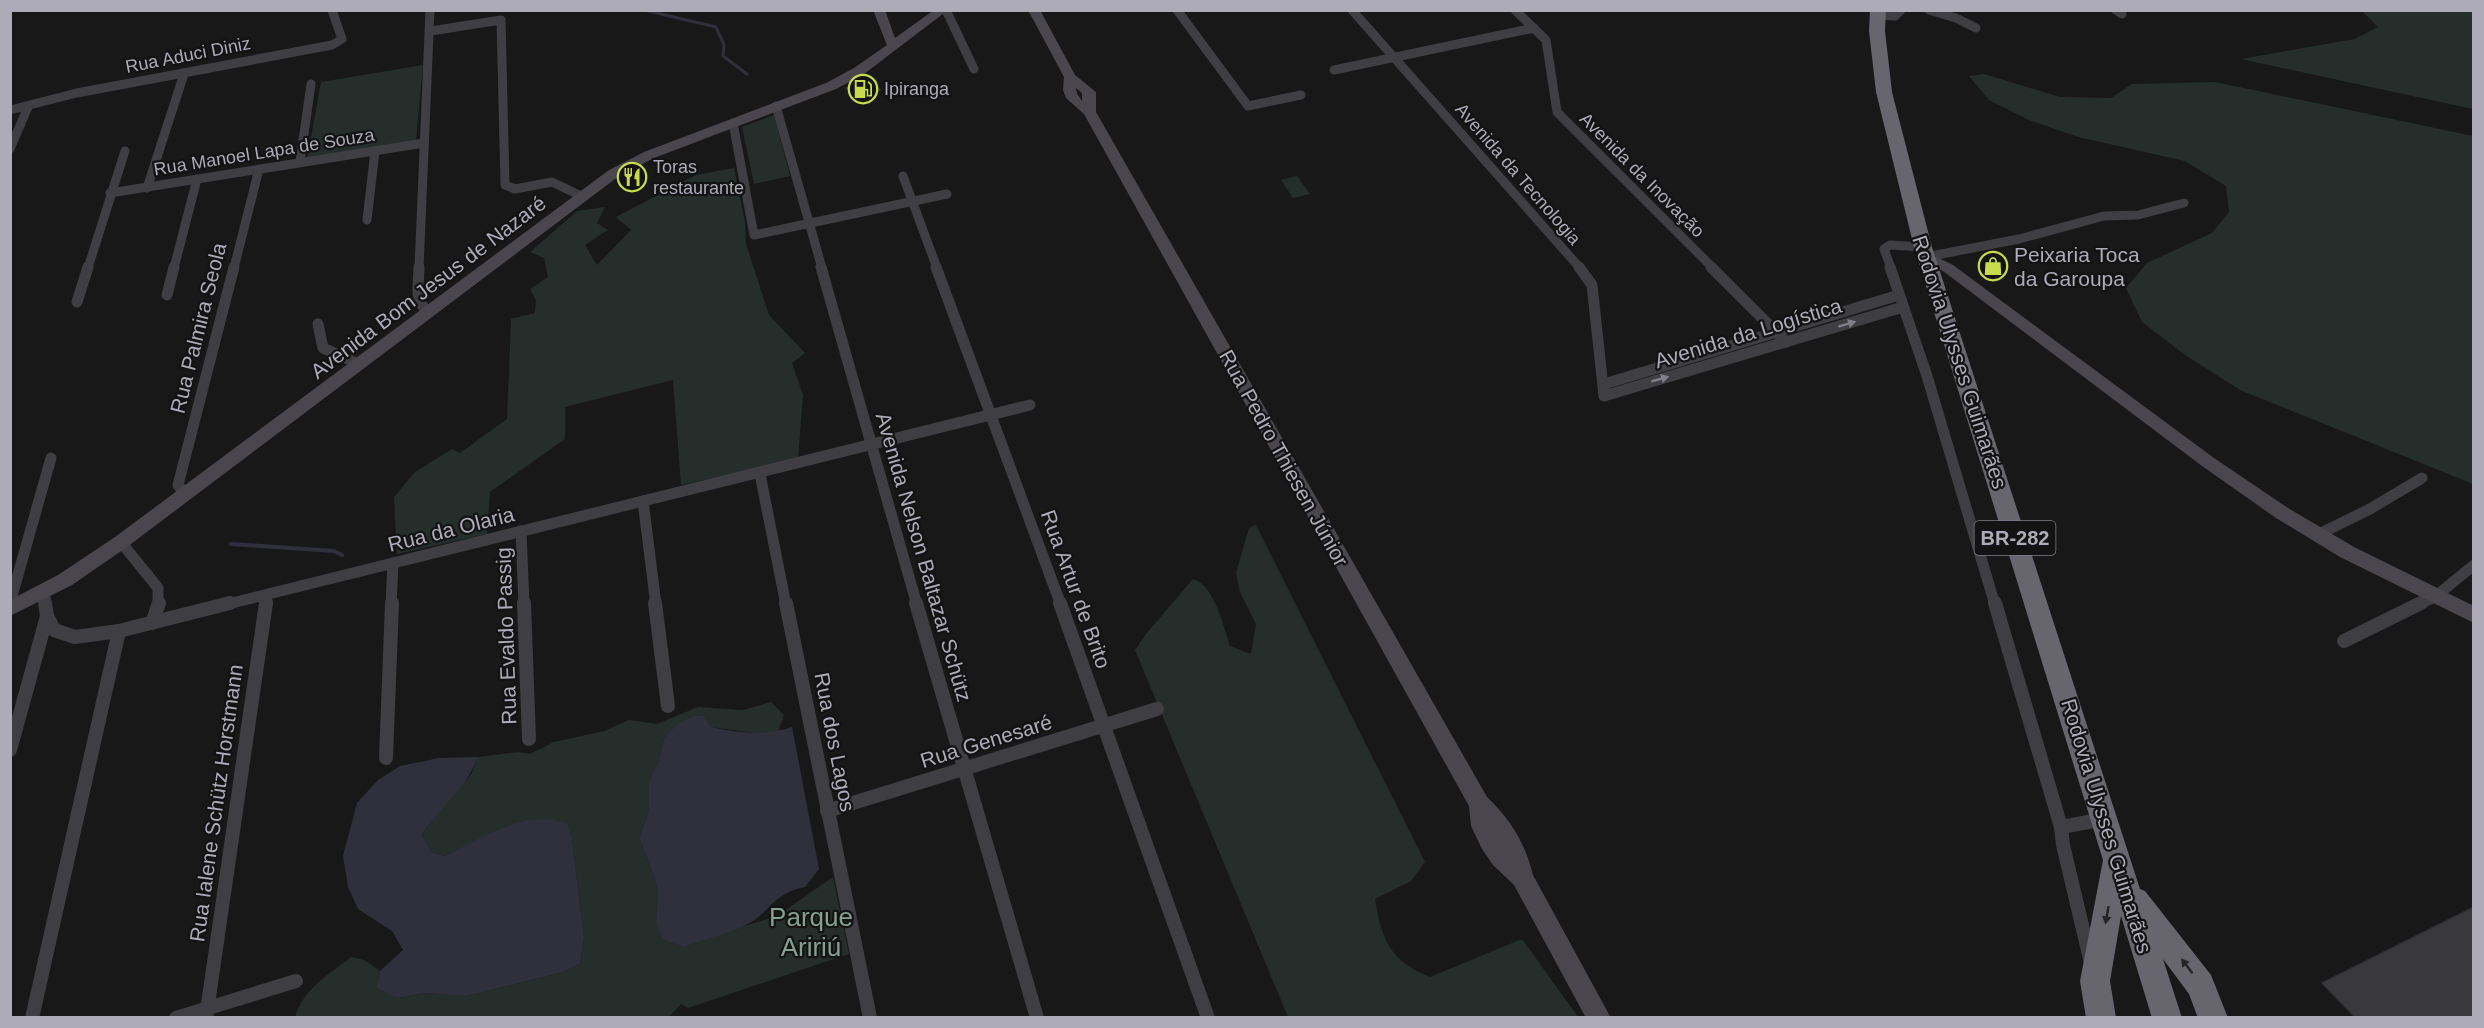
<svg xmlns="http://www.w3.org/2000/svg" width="2484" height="1028" font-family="Arial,sans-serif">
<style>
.green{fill:#262e2b}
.water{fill:#2f303c}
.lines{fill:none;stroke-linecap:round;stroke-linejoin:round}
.stream-far1{stroke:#2f303c;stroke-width:3}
.stream{stroke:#2f303c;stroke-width:4}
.building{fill:#39383b;stroke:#333235;stroke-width:1.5}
.street-far2{stroke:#3f3e43;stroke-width:9}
.street-far1{stroke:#3f3e43;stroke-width:11}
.street{stroke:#3f3e43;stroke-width:14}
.secondary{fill:#49474d;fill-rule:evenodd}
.highway{fill:#67666e;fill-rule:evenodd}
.oneway{fill:#817f89}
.oneway2{fill:#242426}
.labels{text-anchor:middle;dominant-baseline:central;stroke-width:4.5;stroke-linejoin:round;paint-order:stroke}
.far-street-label{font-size:18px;fill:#adabb7;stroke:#131314}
.far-poi-label{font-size:18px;fill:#adabb7;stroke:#131314;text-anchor:start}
.shield{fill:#131314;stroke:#7f7d86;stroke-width:1.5}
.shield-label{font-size:20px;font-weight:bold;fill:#adabb7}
.poi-label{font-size:21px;fill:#adabb7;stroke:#131314;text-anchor:start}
.street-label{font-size:21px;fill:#adabb7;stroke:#131314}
.near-park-label{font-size:26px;fill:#85a093;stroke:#131314}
</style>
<rect width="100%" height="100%" fill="#181819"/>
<g class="green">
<polygon points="2362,11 2473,11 2473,109 2241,59 2355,39 2378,27"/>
<polygon points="423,65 416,140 307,159 321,82"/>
<polygon points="1984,74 2060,97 2111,98 2132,84 2215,82 2473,136 2473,484 2240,390 2185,355 2142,322 2126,288 2147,263 2212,233 2229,212 2226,186 2185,161 2078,137 2029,120 1989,100 1969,76"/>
<polygon points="774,115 790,176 754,184 742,127"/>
<polygon points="734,168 745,222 746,244 769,315 805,353 792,363 803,395 798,459 681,485 673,380 565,407 565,439 490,492 487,534 397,554 394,497 415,472 452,449 460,453 507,419 511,319 535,313 536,300 530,289 548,277 544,258 530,252 577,211 605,207 597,223 608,230 585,245 597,265 631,230 616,217 696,175"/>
<polygon points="1297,176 1310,194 1293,198 1281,180"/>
<path d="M1256,525L1425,862L1411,881L1375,899C1382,940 1389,960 1430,977L1522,939L1578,1017H1288L1135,650L1146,634L1193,579C1214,584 1224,628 1230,646L1251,654L1256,624L1240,592L1236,573L1249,528Z"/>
<path d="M771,702L784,715L778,732L756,733L711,727L704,716L664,738L659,760L649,781V811L639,838L655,879L658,892L656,922L681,946L777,916L833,877L849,954L688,1008L681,1004L669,1017L295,1018C302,989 330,974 351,957L364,960L380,971L376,988L399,998L426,993L466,996L560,973L580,964L584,938L572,839L485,836L446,856L431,852L422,835L441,807L472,773L478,757L518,752L530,754L554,742L604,731L629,720L657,724L698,707L743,710Z"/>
</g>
<g class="water">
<path d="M694,716H704L711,727C738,733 765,736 792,727L819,869L805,887C774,892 769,914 746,925C727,935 704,938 684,947L663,939L656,922L658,892L655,879L639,838L649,811V781L659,760L664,738L680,722Z"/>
<path d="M478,757C467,787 439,808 422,835L431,852L445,856C480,839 528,807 567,824L572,839L584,938L580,964L560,973L466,996L426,993L398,998L376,988L380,971L403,950L392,931L358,909L348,887L343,856L357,803L378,780L400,766L439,758Z"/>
</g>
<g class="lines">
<polyline class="stream-far1" points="644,10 716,27 724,45 723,56 747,74"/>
<polyline class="stream" points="231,544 334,551 342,555"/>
</g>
<g class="building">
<polygon points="863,80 880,90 863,98 846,88"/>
<polygon points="2474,907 2474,1017 2355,1017 2322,983"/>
</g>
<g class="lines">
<g class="street-far2">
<polyline points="946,10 974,69"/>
<polyline points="1177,10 1248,106 1301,95"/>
<polyline points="1352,10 1580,268"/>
<polyline points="1515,10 1546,40 1557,112 1713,268"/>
<polyline points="1929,10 1956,18 1976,28"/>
<polyline points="2116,10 2122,14"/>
<polyline points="1878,15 1895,16 1901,10"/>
<polyline points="431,31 501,20 505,185 515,189 552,182 583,197"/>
<polyline points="1334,70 1534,28"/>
<polyline points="776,106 822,268"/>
<polyline points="10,110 77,93 332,45 342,39 332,10"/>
<polyline points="733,123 754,235 947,194"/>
<polyline points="10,149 28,107"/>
<polyline points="300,162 311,84"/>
<polyline points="903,176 937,268"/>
<polyline points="147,188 184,74"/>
<polyline points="110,193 424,143"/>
<polyline points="367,220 375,151"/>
<polyline points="1926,257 2019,239 2104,216 2138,215 2184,203"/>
<polyline points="88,268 125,151"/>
<polyline points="174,268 197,179"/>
<polyline points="234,268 259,169"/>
<polyline points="419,268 430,10"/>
<polyline points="1891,268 1884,249 1890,245 1923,247"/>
</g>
<g class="street-far1">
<path d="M419,267C419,285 413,301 429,312"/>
<polyline points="821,267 917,605"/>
<polyline points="936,267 1061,605"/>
<polyline points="1579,267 1592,285 1604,396 1903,307"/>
<polyline points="1711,267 1786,342"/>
<polyline points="1890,267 1927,376 1995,605"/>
<polyline points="167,295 174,267"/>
<polyline points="77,302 88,267"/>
<polyline points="318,324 323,348 359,364"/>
<polyline points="1604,384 1899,295"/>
<polyline points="760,474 786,605"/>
<polyline points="185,494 178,485 234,267"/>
<polyline points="643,501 656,605"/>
<polyline points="521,531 524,605"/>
<polyline points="2317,535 2370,509 2422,478"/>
<polyline points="121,542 158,588 158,605"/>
<polyline points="44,591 46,605"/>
<polyline points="10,603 51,458"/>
<polyline points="224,605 1030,405"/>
<polyline points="266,605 267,595"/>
<polyline points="391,605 393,563"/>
<polyline points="2418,605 2436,596 2474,565"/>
</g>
<g class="street">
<polyline points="524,603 529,739"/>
<polyline points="655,603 668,706"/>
<polyline points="786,603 870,1018"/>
<polyline points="916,603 1037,1018"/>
<polyline points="1060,603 1208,1018"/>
<polyline points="1995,603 2061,827 2063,845 2090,959"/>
<polyline points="47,616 54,630 75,637 119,631 230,603"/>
<polyline points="152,623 159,603"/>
<polyline points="2344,641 2421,603"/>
<polyline points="10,750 47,616 45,603"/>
<polyline points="386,758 392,603"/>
<polyline points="827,811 1157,709"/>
<polyline points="2061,827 2105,819"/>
<polyline points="32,1018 119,631"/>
<polyline points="176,1018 296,981"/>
<polyline points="206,1018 266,603"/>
</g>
<g class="secondary">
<polygon points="873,10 885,10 895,38 934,10 948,10 864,74 836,89 654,158 619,176 127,547 72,585 10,616 10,600 58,575 115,537 609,170 644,152 826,83 854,68 887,45"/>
<path d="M1028,10H1040L1075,75L1096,92V112L1487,797C1511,820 1525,843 1533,875L1611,1018H1586L1514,885L1493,865L1482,849L1471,826L1469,806L1084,114L1066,98L1063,90L1064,77ZM1076,88L1082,93V101L1077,94Z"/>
<polygon points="1926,252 1953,265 2214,458 2288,508 2354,547 2474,606 2474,623 2340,557 2276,518 2202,466 1943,271 1921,260 1918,257"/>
</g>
<polygon class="highway" points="1870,10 1886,10 1885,31 1892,92 1932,247 2140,889 2145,891 2211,975 2228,1018 2198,1018 2189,994 2163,959 2182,1018 2152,1018 2121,916 2110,981 2116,1018 2086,1018 2080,981 2103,860 1914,247 1876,92 1869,31"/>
</g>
<defs><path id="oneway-solid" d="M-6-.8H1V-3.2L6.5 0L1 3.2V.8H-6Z" transform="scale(1.5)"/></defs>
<g class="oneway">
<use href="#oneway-solid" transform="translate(1847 324) rotate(-17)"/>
<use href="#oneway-solid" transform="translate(1660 379) rotate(-16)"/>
</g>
<g class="oneway2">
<use href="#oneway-solid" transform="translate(2107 915) rotate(100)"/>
<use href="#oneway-solid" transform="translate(2187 966) rotate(-127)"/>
</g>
<defs>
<g id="fuel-ring" transform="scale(1.5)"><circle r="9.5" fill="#131314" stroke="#c7db4d" stroke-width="1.5"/><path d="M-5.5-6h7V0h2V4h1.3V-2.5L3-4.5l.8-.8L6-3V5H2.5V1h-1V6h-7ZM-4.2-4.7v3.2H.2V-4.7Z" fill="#c7db4d"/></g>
<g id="restaurant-ring" transform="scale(1.5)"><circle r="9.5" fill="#131314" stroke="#c7db4d" stroke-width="1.5"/><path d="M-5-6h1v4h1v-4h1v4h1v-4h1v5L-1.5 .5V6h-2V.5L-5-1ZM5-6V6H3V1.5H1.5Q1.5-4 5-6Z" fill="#c7db4d"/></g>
<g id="shop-ring" transform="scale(1.5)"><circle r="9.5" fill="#131314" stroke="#c7db4d" stroke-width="1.5"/><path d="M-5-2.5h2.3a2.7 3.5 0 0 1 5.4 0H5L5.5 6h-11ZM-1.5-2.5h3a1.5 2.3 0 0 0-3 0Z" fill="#c7db4d"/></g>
</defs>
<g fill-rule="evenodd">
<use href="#fuel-ring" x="863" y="89"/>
<use href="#restaurant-ring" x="632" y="177"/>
<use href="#shop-ring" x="1993" y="266"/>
</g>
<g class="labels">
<g class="far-street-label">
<text transform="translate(188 55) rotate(-11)">Rua Aduci Diniz</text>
<text transform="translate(264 152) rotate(-9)">Rua Manoel Lapa de Souza</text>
<text transform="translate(1518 174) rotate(49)">Avenida da Tecnologia</text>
<text transform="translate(1642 175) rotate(45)">Avenida da Inovação</text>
</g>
<g class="far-poi-label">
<text x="884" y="89">Ipiranga</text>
<text x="653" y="167">Toras<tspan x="653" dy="21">restaurante</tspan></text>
</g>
<rect class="shield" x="1974.5" y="521" width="81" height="34" rx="4.5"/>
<g class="shield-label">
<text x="2015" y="538">BR-282</text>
</g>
<g class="poi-label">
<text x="2014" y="254">Peixaria Toca<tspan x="2014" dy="24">da Garoupa</tspan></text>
</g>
<g class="street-label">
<text transform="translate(428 287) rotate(-37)">Avenida Bom Jesus de Nazaré</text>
<text transform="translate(198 328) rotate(-76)">Rua Palmira Seola</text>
<text transform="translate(1748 333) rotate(-17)">Avenida da Logística</text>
<text transform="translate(1960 362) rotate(72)">Rodovia Ulysses Guimarães</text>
<text transform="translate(1284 458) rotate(61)">Rua Pedro Thiesen Júnior</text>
<text transform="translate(451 529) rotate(-14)">Rua da Olaria</text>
<text transform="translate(924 557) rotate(74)">Avenida Nelson Baltazar Schütz</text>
<text transform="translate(1076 589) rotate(70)">Rua Artur de Brito</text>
<text transform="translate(506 636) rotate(-92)">Rua Evaldo Passig</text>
<text transform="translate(986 741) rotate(-17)">Rua Genesaré</text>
<text transform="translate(835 742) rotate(79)">Rua dos Lagos</text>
<text transform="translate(216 803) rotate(-82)">Rua Ialene Schütz Horstmann</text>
<text transform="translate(2107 826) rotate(73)">Rodovia Ulysses Guimarães</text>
</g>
<g class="near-park-label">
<text x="811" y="917">Parque<tspan x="811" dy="30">Aririú</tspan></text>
</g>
</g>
<rect width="2484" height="1028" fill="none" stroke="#adabb7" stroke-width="24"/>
</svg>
